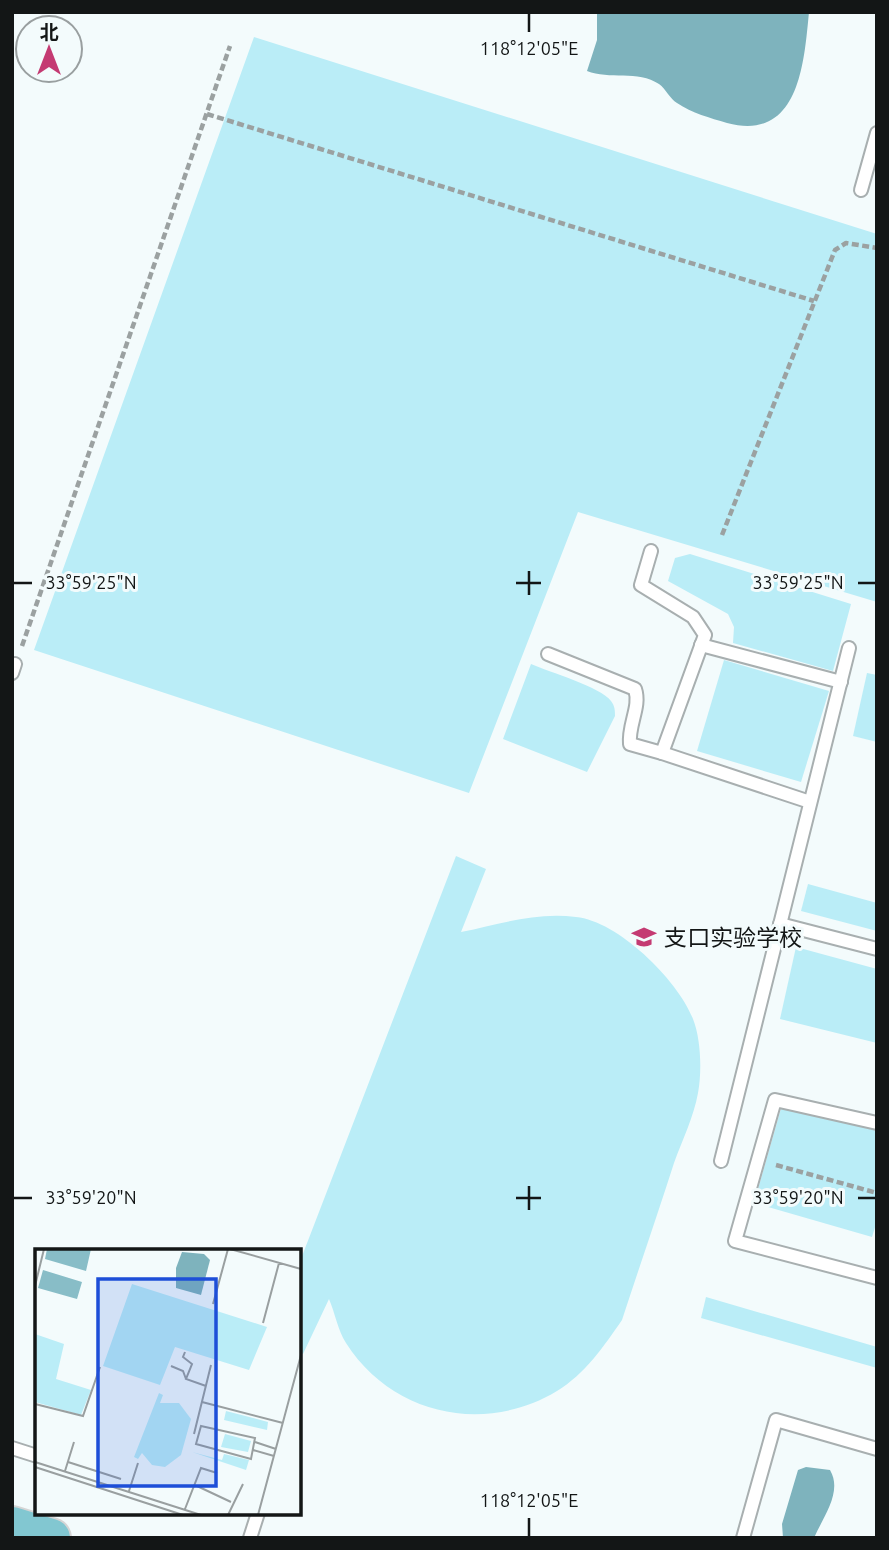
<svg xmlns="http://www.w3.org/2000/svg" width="889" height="1550" font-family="Ubuntu,'Noto Sans SC',sans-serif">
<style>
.green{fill:#baedf7}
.water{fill:#7eb3bd}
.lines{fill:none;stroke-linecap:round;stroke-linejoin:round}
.lane-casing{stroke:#a8afb0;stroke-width:16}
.primary-casing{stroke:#d5d5d5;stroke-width:42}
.path{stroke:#9ba1a1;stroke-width:4.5;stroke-dasharray:7 3.5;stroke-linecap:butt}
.lane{stroke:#fff;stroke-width:12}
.primary{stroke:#82c7d1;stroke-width:38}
.ticks{fill:none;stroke:#131616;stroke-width:2.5}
.labels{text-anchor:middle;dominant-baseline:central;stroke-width:6;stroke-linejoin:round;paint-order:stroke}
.poi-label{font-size:23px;fill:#131616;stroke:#f3fbfc;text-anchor:start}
.inset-road{fill:none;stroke:#999fa0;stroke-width:2}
.view{fill:#1d4ed8;fill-opacity:0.15;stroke:#1d4ed8;stroke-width:3.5}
.inset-edge{fill:none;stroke:#131616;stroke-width:3.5}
.ticks-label{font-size:18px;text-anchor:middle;fill:#131616;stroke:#f3fbfc;stroke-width:6;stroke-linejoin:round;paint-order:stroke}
</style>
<rect width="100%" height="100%" fill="#f3fbfc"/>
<g class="green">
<polygon points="254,37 877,234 877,602 578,512 469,793 34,650"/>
<polygon points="690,554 851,604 833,671 733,643 734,627 728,614 668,581 675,558"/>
<polygon points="724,660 829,691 801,782 697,751"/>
<path d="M531,664C549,672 601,687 611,701C615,706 615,711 615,716L587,772L503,739Z"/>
<polygon points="867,673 877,675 877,742 853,736"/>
<path d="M456,856L486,869L461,932C501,924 535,912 576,917C618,921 678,980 693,1019C701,1039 702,1072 698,1093C694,1116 682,1141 674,1163C657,1216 639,1268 622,1320C604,1346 585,1374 557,1391C484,1435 392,1415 346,1343C338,1331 335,1313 329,1299L303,1354L299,1352V1264Z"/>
<polygon points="808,884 877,903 877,931 801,911"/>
<polygon points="796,947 877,969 877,1043 780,1019"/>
<polygon points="782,1105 877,1131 877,1221 872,1237 754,1203"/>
<polygon points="706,1297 877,1347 877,1368 701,1318"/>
</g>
<g class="water">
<path d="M597,12H809C804,64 799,142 727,123C710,118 692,113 677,103C670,99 666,89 659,84C638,70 609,80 587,71L597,40Z"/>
<path d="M806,1467L830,1470C843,1492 823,1517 814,1538H783L782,1524L798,1470Z"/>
</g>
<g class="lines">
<g class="lane-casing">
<g id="lane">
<polyline points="861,190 877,133"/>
<polyline points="651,551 641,585 693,617 705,635 662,753 810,802"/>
<polyline points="701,645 841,682"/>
<path d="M548,654L635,689C641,707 628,724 630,744L662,753"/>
<polyline points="12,673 15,664"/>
<polyline points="780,924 877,949"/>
<polyline points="877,1123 775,1100 735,1241 877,1278"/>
<polyline points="721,1161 849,648"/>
<polyline points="12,1448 37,1456"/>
<polyline points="250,1538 258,1513"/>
<polyline points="743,1538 776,1420 877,1449"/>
</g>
</g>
<g class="primary-casing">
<polyline id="primary" points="12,1526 51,1538"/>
</g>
<g class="path">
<polyline points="207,114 814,301"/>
<polyline points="722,535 835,250 846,243 877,248"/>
<polyline points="22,646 230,46"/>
<polyline points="776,1165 877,1193"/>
</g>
<use href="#lane" class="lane"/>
<use href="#primary" class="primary"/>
</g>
<path class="ticks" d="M529,14V32M529,571V595M14,583H32M516,583H541M858,583H875M529,1186V1210M14,1198H32M516,1198H541M858,1198H875M529,1518V1536"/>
<defs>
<g id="school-bare" transform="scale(1.89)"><path d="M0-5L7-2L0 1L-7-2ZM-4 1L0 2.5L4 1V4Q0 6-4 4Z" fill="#c43a72" stroke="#f3fbfc" stroke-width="2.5" paint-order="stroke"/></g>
</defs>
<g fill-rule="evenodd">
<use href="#school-bare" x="644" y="937"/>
</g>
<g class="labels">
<g class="poi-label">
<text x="664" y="937">支口实验学校</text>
</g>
</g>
<g transform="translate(35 1249)">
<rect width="266" height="266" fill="#f3fbfc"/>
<path d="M97,35L232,78L214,121L140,98L125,136L68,117ZM0,85L29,95L21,130L56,141L46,166L0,153ZM124,144L128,146L125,154H144L156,170L146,206L130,218L117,216L107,204L103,210L99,208ZM191,162L233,173L232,181L189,171ZM190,185L216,192L213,203L186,198ZM157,203L187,211L189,205L214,211L211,221Z" fill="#baedf7"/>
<path d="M12,0H56L51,22L10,10ZM8,21L47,33L42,50L3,39Z" fill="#88bdc7"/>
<path d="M147,3L169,5L175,11L166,46L141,39V19Z" fill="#7eb3bd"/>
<path class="inset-road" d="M195,0L266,20M0,37L9,0M178,55L193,0M228,74L244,14M150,103L148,108L157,115L151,130L171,137M136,117L148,122L151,130M167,153L248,174M0,155L48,167L65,118M166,177L220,189L216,210L161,195ZM159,185L176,116M220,193L241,200M218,201L239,207M0,213L166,266M33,213L86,230M0,218L148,266M30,222L39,193M162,237L196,253M94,242L103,214M150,260L166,219L182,224M193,266L208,235M223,266L266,106"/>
<path class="view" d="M63,30H181V237H63Z"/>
<rect width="266" height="266" class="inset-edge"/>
</g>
<g class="ticks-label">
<text x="529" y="55">118°12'05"E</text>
<text x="91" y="589">33°59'25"N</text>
<text x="798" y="589">33°59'25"N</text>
<text x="91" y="1204">33°59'20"N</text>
<text x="798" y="1204">33°59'20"N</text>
<text x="529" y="1507">118°12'05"E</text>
</g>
<rect width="889" height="1550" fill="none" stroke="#131616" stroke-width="28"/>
<g transform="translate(49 49)"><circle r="33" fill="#f3fbfc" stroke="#999fa0" stroke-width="2"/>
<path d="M0-5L12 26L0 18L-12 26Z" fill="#c43a72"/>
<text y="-10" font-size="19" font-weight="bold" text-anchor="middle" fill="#131616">北</text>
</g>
</svg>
